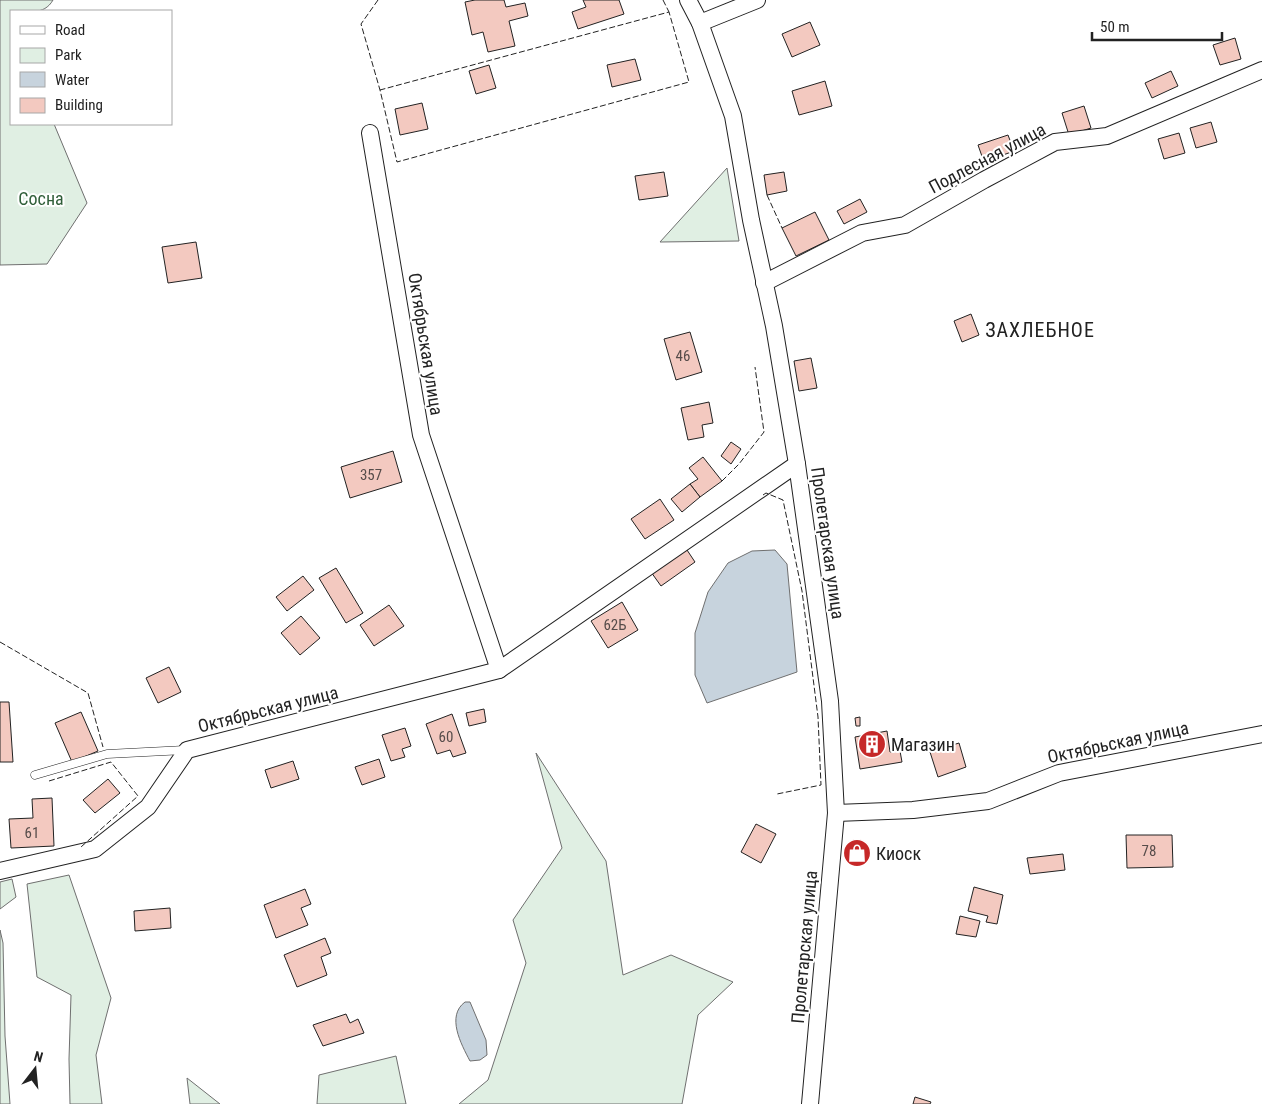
<svg xmlns="http://www.w3.org/2000/svg" width="1262" height="1104" font-family="'Roboto Condensed',sans-serif">
<style>
.green{fill:#e0efe3;stroke:#6f6f6f}
.water{fill:#c7d3dd;stroke:#6f6f6f}
.building{fill:#f3c9c0;stroke:#222}
.lines{fill:none;stroke-linecap:round;stroke-linejoin:round}
.lane-casing{stroke:#222;stroke-width:9}
.street-casing{stroke:#222;stroke-width:18}
.lane{stroke:#fff;stroke-width:8}
.street{stroke:#fff;stroke-width:16}
.fence{stroke:#222;stroke-width:1;stroke-dasharray:6 2.5;stroke-linecap:butt}
.labels{text-anchor:middle;dominant-baseline:central;stroke-width:4;stroke-linejoin:round;paint-order:stroke}
.number-label{font-size:15px;fill:#564c4a}
.street-label{font-size:18px;fill:#222;stroke:#fff}
.park-label{font-size:18px;fill:#2f5e38;stroke:#fff}
.poi-label{font-size:18px;fill:#222;stroke:#fff;text-anchor:start}
.quarter-label{font-size:20px;letter-spacing:1px;fill:#222;stroke:#fff}
</style>
<rect width="100%" height="100%" fill="#fff"/>
<g class="green">
<path d="M0,0H53C44,16 27,11 11,11V124H54L87,203L47,264L0,265Z"/>
<polygon points="727,168 739,241 660,242"/>
<polygon points="536,753 606,861 623,975 671,955 733,982 698,1015 682,1104 459,1104 488,1080 526,963 513,920 562,848"/>
<polygon points="69,875 111,998 96,1055 102,1104 70,1104 69,1059 71,995 37,977 27,884"/>
<polygon points="12,879 16,897 0,909 0,882"/>
<polygon points="0,930 3,943 5,1036 10,1104 0,1104"/>
<polygon points="396,1056 406,1104 317,1104 319,1075"/>
<polygon points="187,1078 220,1104 190,1104"/>
</g>
<g class="water">
<polygon points="775,550 787,564 797,672 707,703 695,675 695,633 708,592 728,563 752,551"/>
<path d="M465,1002H470L486,1040L487,1055L480,1060L470,1061C461,1044 446,1016 465,1002Z"/>
</g>
<g class="building">
<polygon points="475,0 504,0 506,7 525,3 528,16 509,21 515,46 488,52 483,32 472,35 465,2"/>
<polygon points="583,0 619,0 624,14 578,29 572,12 586,7"/>
<polygon points="810,22 820,45 792,57 782,34"/>
<polygon points="1235,38 1241,59 1220,65 1213,45"/>
<polygon points="635,59 641,80 612,87 607,65"/>
<polygon points="489,65 496,88 476,94 469,71"/>
<polygon points="1171,71 1178,86 1152,98 1145,83"/>
<polygon points="825,81 832,106 799,115 792,91"/>
<polygon points="422,103 428,129 400,135 395,109"/>
<polygon points="1084,106 1091,128 1069,135 1062,113"/>
<polygon points="1211,122 1217,142 1196,148 1190,128"/>
<polygon points="1179,133 1185,153 1164,159 1158,139"/>
<polygon points="1008,135 1014,151 984,162 978,145"/>
<polygon points="664,172 668,196 639,200 635,176"/>
<polygon points="784,172 787,191 767,195 764,175"/>
<polygon points="860,199 867,212 844,224 837,211"/>
<polygon points="815,212 829,240 796,256 782,228"/>
<polygon points="196,242 202,278 168,283 162,247"/>
<polygon points="971,314 979,335 962,342 954,321"/>
<polygon points="690,332 702,372 676,380 664,339"/>
<polygon points="811,358 817,388 799,391 794,361"/>
<polygon points="709,402 713,423 702,425 704,437 688,440 681,408"/>
<polygon points="731,442 741,449 731,464 721,456"/>
<polygon points="393,451 402,482 350,498 341,467"/>
<polygon points="703,457 722,481 700,497 690,484 698,479 689,468"/>
<polygon points="690,484 700,497 682,512 671,499"/>
<polygon points="660,499 674,520 645,539 631,519"/>
<polygon points="685,547 695,562 661,586 651,572"/>
<polygon points="336,568 363,613 346,623 319,578"/>
<polygon points="303,576 314,590 287,611 276,597"/>
<polygon points="622,602 638,630 608,648 591,621"/>
<polygon points="389,605 404,626 374,646 360,625"/>
<polygon points="301,616 320,638 300,655 281,633"/>
<polygon points="169,667 181,692 158,703 146,678"/>
<polygon points="0,702 9,702 13,762 0,762"/>
<polygon points="484,709 486,722 469,726 466,713"/>
<polygon points="81,712 98,751 72,762 55,723"/>
<polygon points="452,714 466,753 453,757 450,750 437,754 426,724"/>
<polygon points="860,717 860,726 856,726 855,718"/>
<polygon points="405,728 411,746 402,749 405,757 391,761 382,735"/>
<polygon points="887,731 890,752 900,751 902,762 860,769 855,737"/>
<polygon points="959,743 966,767 938,777 930,752"/>
<polygon points="379,759 385,777 362,785 355,767"/>
<polygon points="293,761 299,779 271,788 265,770"/>
<polygon points="108,779 120,793 95,813 83,800"/>
<polygon points="52,798 54,846 11,848 9,819 33,818 32,799"/>
<polygon points="756,824 776,834 761,863 741,852"/>
<polygon points="1126,835 1172,835 1173,867 1127,868"/>
<polygon points="865,843 866,862 849,863 848,845"/>
<polygon points="1063,854 1065,870 1030,874 1027,858"/>
<polygon points="974,887 1003,895 997,924 986,922 988,916 968,911"/>
<polygon points="305,889 311,904 301,908 308,925 276,938 264,905"/>
<polygon points="170,908 171,928 135,931 134,911"/>
<polygon points="960,916 980,921 976,937 956,934"/>
<polygon points="325,938 331,953 321,957 327,975 297,987 284,955"/>
<polygon points="346,1014 350,1023 358,1019 364,1033 323,1046 313,1025"/>
<polygon points="915,1097 931,1102 930,1104 913,1104"/>
</g>
<g class="lines">
<g class="lane-casing">
<polyline id="lane" points="35,775 107,754 185,750"/>
</g>
<g class="street-casing">
<g id="street">
<polyline points="688,0 700,23 733,116 751,220 774,326 797,464 830,701 836,813 810,1104"/>
<polyline points="700,23 757,0"/>
<polyline points="370,133 421,435 499,670"/>
<polyline points="764,283 862,233 905,225 984,180 1055,142 1107,136 1262,70"/>
<polyline points="836,813 913,810 988,801 1059,773 1262,734"/>
<polyline points="0,871 95,849 148,807 187,750 499,670 797,464"/>
</g>
</g>
<use href="#lane" class="lane"/>
<use href="#street" class="street"/>
<g class="fence">
<polyline points="378,0 361,24 380,90 397,162 689,82 669,12 380,90"/>
<polyline points="663,0 669,12"/>
<polyline points="767,195 782,228"/>
<polyline points="722,481 739,464 764,432 755,367"/>
<polyline points="763,495 766,493 783,500 802,591 818,717 821,785 777,794"/>
<polyline points="0,642 88,693 103,747"/>
<polyline points="49,781 111,762 138,796 81,847"/>
</g>
</g>
<defs>
<g id="building-disc" transform="scale(1.4375)"><circle r="9.5" fill="#c62828" stroke="#fff"/><path d="M-4-6H4V6H1V3H-1V6H-4ZM-2.5-4.3h1.7v1.8h-1.7ZM.8-4.3h1.7v1.8H.8ZM-2.5-1h1.7V.8h-1.7ZM.8-1h1.7V.8H.8Z" fill="#fff"/></g>
<g id="shop-disc" transform="scale(1.4375)"><circle r="9.5" fill="#c62828" stroke="#fff"/><path d="M-5-2.5h2.3a2.7 3.5 0 0 1 5.4 0H5L5.5 6h-11ZM-1.5-2.5h3a1.5 2.3 0 0 0-3 0Z" fill="#fff"/></g>
</defs>
<g fill-rule="evenodd">
<use href="#building-disc" x="872" y="744"/>
<use href="#shop-disc" x="857" y="853"/>
</g>
<g class="labels">
<g class="number-label">
<text x="683" y="356">46</text>
<text x="371" y="475">357</text>
<text x="615" y="625">62Б</text>
<text x="446" y="737">60</text>
<text x="32" y="833">61</text>
<text x="1149" y="851">78</text>
</g>
<g class="street-label">
<text transform="translate(987 158) rotate(-28)">Подлесная улица</text>
<text transform="translate(426 344) rotate(81)">Октябрьская улица</text>
<text transform="translate(828 543) rotate(82)">Пролетарская улица</text>
<text transform="translate(268 709) rotate(-14)">Октябрьская улица</text>
<text transform="translate(1118 742) rotate(-12)">Октябрьская улица</text>
<text transform="translate(804 947) rotate(-85)">Пролетарская улица</text>
</g>
<g class="park-label">
<text x="41" y="198">Сосна</text>
</g>
<g class="poi-label">
<text x="891" y="744">Магазин</text>
<text x="876" y="853">Киоск</text>
</g>
<g class="quarter-label">
<text x="1040" y="330">ЗАХЛЕБНОЕ</text>
</g>
</g>
<rect x="10" y="10" width="162" height="115" fill="#ffffff" stroke="#a7a7a7"/>
<rect x="20" y="26" width="25" height="8" fill="#ffffff" stroke="#a7a7a7"/>
<text x="55" y="35" font-size="15" fill="#222222">Road</text>
<rect x="20" y="48" width="25" height="15" fill="#e0efe3" stroke="#a7a7a7"/>
<text x="55" y="60" font-size="15" fill="#222222">Park</text>
<rect x="20" y="72" width="25" height="15" fill="#c7d3dd" stroke="#a7a7a7"/>
<text x="55" y="85" font-size="15" fill="#222222">Water</text>
<rect x="20" y="98" width="25" height="15" fill="#f3c9c0" stroke="#a7a7a7"/>
<text x="55" y="110" font-size="15" fill="#222222">Building</text>
<g transform="translate(35 1069) rotate(16)" stroke="#ffffff" stroke-width="4" paint-order="stroke">
<path d="M0-4L9 19L0 12L-9 19Z" fill="#222222"/>
<text y="-8" font-size="14" font-weight="bold" text-anchor="middle" fill="#222222">N</text>
</g>
<path d="M1092 32v8h130v-8" fill="none" stroke="#222222" stroke-width="2.5"/>
<text x="1100" y="32" font-size="15" fill="#222222" stroke="#ffffff" stroke-width="4" paint-order="stroke">50 m</text>
</svg>
